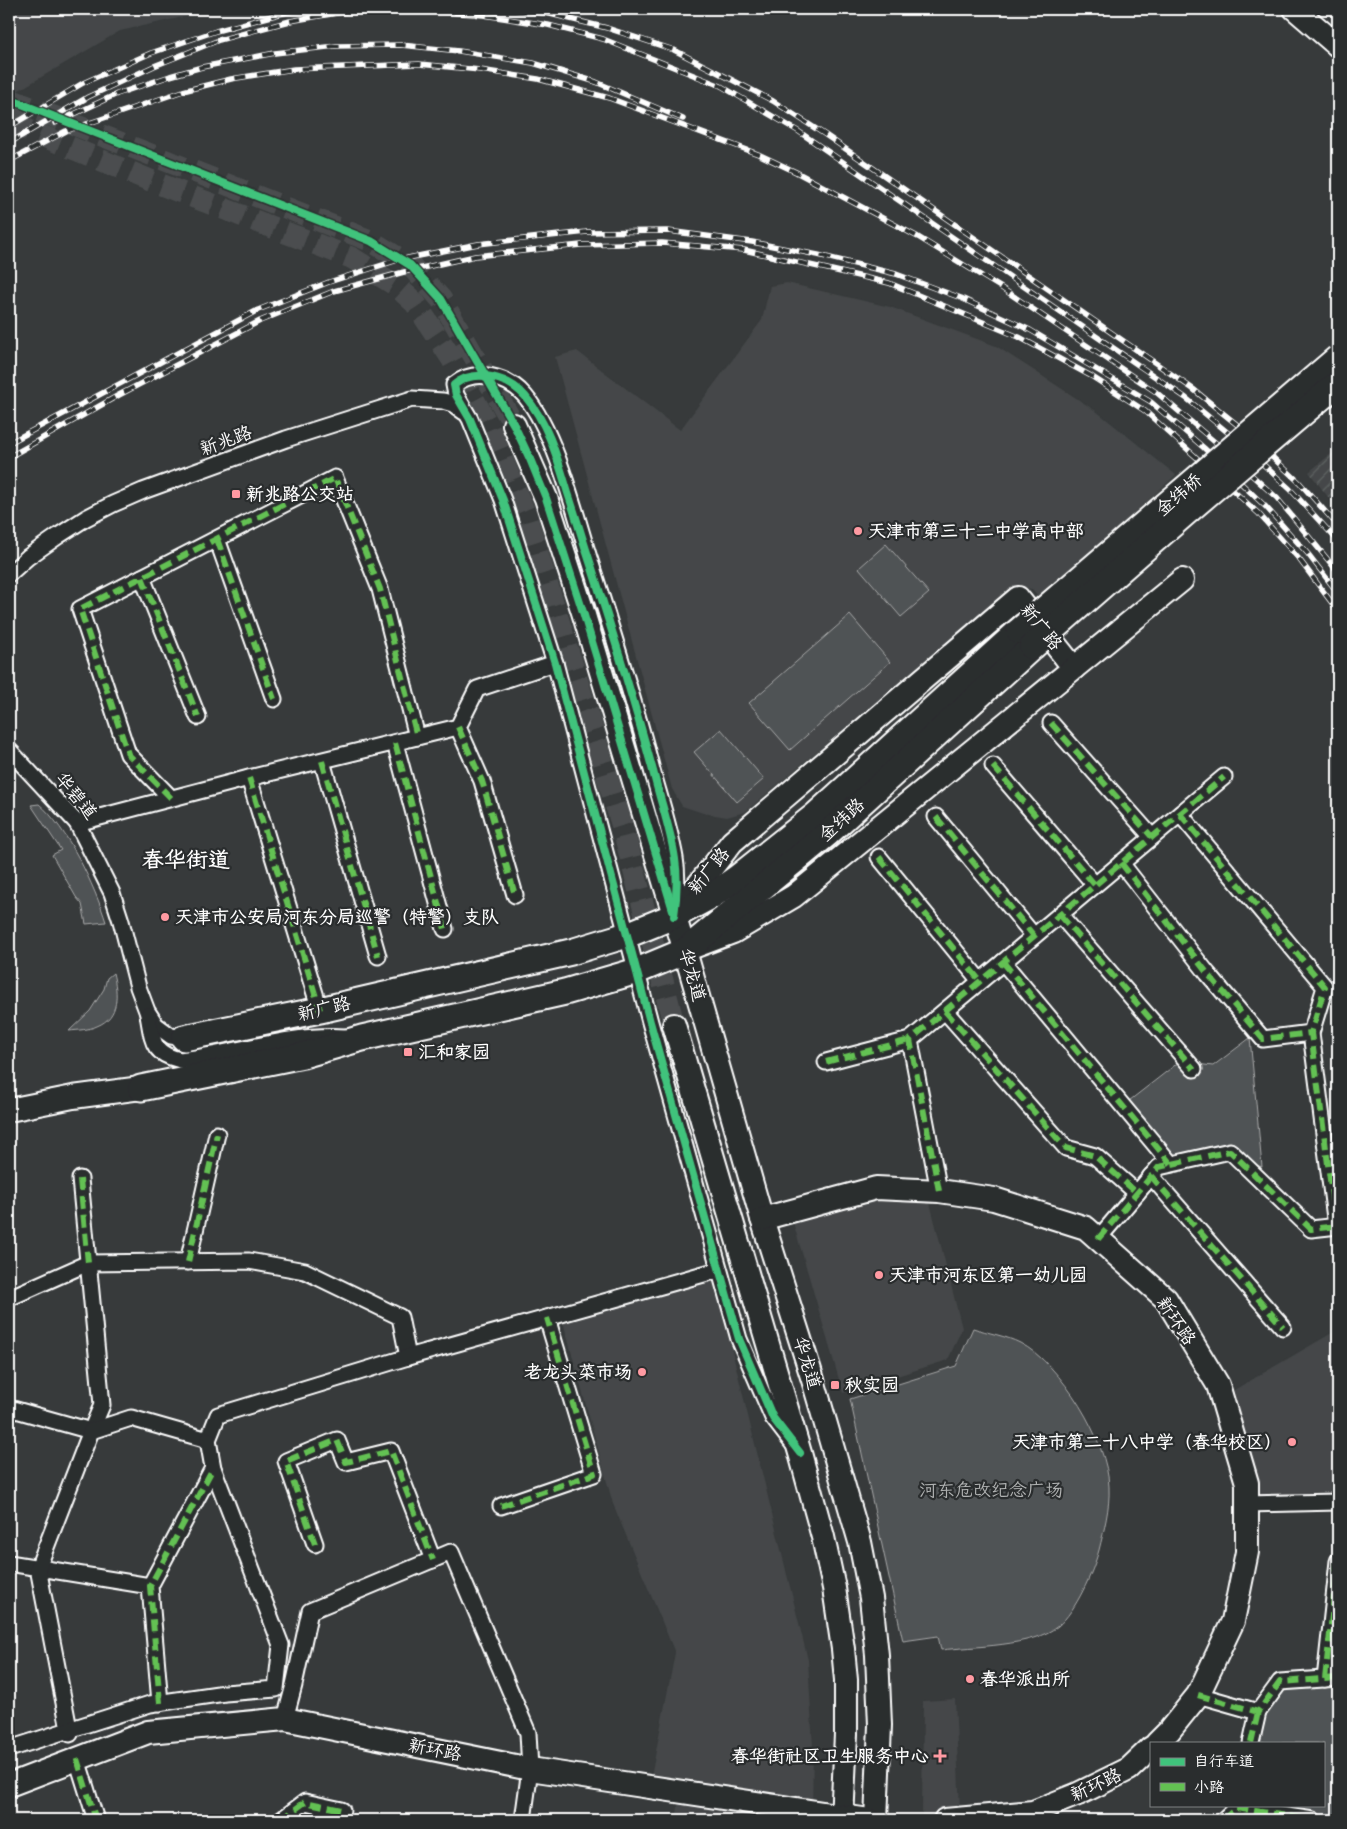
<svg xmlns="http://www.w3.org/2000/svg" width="1347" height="1829" font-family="'Comic Neue','LXGW WenKai TC',sans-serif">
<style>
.built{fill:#444748}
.industrial{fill:url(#industrial-furrows)}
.green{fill:#505354;stroke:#a8a9aa}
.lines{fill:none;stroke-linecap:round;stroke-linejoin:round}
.secondary-tunnel{stroke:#4b4e4f;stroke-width:22;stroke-dasharray:22 11;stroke-linecap:butt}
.street-casing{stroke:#fff;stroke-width:19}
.secondary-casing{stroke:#fff;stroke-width:26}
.primary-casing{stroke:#fff;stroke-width:29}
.street{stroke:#2a2d2e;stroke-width:15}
.secondary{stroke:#2a2d2e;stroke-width:22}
.primary{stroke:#2a2d2e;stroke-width:25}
.rail-casing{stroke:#fff;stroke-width:5.5}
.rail{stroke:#2a2d2e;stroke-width:4;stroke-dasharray:11;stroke-linecap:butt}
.primary-bridge-casing{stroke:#fff;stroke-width:29;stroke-linecap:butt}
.primary-bridge{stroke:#2a2d2e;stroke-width:25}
.quiet{stroke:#63c152;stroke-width:6;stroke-dasharray:12 6;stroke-linecap:butt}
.cycleway-casing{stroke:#2a2d2e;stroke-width:11}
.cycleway{stroke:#40c37c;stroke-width:8}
.poi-dot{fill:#ff9aa2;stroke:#2a2d2e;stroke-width:2}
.labels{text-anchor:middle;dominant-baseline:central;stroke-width:4.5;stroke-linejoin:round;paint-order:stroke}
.street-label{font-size:18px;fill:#fff;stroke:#2a2d2e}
.poi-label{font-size:18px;font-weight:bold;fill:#fff;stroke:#2a2d2e;text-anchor:start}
.park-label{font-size:18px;fill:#b0b2b2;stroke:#2a2d2e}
.district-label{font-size:22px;font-weight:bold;fill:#fff;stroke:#2a2d2e}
</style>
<defs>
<pattern id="industrial-furrows" width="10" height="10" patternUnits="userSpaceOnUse" patternTransform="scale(1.25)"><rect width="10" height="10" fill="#444748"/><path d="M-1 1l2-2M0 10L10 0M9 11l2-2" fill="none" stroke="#606363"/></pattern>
</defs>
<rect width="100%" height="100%" fill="#373a3b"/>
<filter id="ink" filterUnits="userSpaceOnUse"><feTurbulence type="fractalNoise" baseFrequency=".02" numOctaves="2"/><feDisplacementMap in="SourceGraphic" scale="10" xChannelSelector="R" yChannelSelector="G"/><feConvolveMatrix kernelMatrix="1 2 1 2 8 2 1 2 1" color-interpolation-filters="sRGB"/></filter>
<g filter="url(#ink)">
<g class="built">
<polygon points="9,9 219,9 120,31 9,96"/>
<polygon points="787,283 890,307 996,346 1096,411 1176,475 1041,599 1032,589 1013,587 745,812 727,817 703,813 682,806 672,789 555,357 577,351 680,430 762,320 770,286"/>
<polygon points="928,1195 962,1328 948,1360 843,1393 793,1222 878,1197"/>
<polygon points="714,1277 808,1660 813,1747 812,1820 676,1820 681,1787 650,1782 675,1653 613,1504 562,1318"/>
<polygon points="1338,1332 1338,1494 1256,1497 1234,1390 1332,1333"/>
<polygon points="955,1699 960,1810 922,1817 923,1701"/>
</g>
<polygon class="industrial" points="1338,448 1338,510 1309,472"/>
<g class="green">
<polygon points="886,544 929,593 901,617 859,568"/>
<polygon points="850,615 890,662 790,750 749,703"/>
<polygon points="721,729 764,779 737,802 694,752"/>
<path d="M39,804C67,827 95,887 106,922L86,924L82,904L76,897L52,855L61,850L31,805Z"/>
<path d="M113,973C118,993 120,1017 97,1026C89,1030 78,1030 69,1031L90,1011L104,989L107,978Z"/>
<polygon points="1250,1038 1262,1167 1221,1153 1172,1161 1125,1104 1179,1062 1213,1066"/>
<path d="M973,1328C988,1333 1006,1336 1020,1343C1061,1364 1108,1441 1109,1487C1110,1508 1104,1530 1099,1550C1093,1572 1076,1611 1058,1626C1032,1647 974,1646 941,1650L938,1636L903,1641L850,1399L956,1366Z"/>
<polygon points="1338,1680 1338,1820 1314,1820 1240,1805 1323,1805 1323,1743 1256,1743 1271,1681"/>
</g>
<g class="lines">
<g class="secondary-tunnel">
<polyline points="9,99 371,241 410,265 441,299 514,425"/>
<polyline points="9,122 149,180 352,258 395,285 415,303 452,359 487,424 526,516 623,828 674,1025"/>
</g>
<g class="street-casing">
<g id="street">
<polyline points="217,539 274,699"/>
<polyline points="9,574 28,557 58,536 86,518 113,504 143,491 286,439 412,399 443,401 453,404 464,412"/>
<polyline points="142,577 198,717"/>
<polyline points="1051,723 1152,837"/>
<polyline points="458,727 482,781 515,895"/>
<polyline points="395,743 445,929"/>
<polyline points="9,750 77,823 112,893 121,921 138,987 147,1011 156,1025 171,1036 184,1038"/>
<polyline points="322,761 378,956"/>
<polyline points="993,766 1095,885"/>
<polyline points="249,778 320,1010"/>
<polyline points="171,798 128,754 80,609 335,478 380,589 417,737"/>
<polyline points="1180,814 1325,987 1311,1033 1336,1226"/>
<polyline points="936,817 1034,936"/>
<polyline points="77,823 249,778 458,727 477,689 555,663"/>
<polyline points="879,857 980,981"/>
<polyline points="1121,863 1208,974 1263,1039 1311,1033"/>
<path d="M675,907C677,890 678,875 675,858C670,829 660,799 652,770C634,700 612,630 590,561C575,514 556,433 525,396C509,377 475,367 454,385L456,395L470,419L503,500L555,663L650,1022L739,1339L773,1418L793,1444"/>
<polyline points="1060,915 1194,1069"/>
<polyline points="1003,962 1171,1164"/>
<polyline points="945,1011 1066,1148 1095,1156 1137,1193"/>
<path d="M148,1015C153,1041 151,1053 180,1060C236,1054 289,1033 345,1037"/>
<polyline points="826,1062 910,1040"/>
<polyline points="1151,1176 1283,1327"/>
<polyline points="939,1191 910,1040 1224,777"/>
<polyline points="1098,1239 1159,1167 1230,1151 1311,1229 1338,1226"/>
<polyline points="188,1262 217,1134"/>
<polyline points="9,1298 88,1263 249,1261 305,1271 400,1317 408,1357"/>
<polyline points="9,1408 91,1431 102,1405 80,1179"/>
<polyline points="1247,1504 1338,1502"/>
<polyline points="501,1506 594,1474 547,1318"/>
<polyline points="315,1544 286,1461 337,1440 346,1462 391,1451 433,1560"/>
<polyline points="9,1563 150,1586"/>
<polyline points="1325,1679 1338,1561"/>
<polyline points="1198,1695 1258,1712 1280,1682 1338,1678"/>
<polyline points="160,1703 150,1586 213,1468"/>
<polyline points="285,1719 294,1685 310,1611 451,1552 528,1733 530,1769 523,1820"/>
<polyline points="70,1734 38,1568 91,1431 131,1418 208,1440 218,1415 408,1357 718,1270"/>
<polyline points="1251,1743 1258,1712"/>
<polyline points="9,1749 150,1704 225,1693 276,1689 281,1645 213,1468 208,1440"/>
<polyline points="77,1759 96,1820"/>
<polyline points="281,1820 305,1802 342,1810 339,1820"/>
<polyline points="1223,1820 1236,1808 1313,1820"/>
</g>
</g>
<g class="secondary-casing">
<g id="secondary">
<polyline points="1295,9 1338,46"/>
<polyline points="514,425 546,498 583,612 685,951 762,1219 813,1380 860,1542 871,1598 877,1655 880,1725 876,1820"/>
<polyline points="674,916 732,842 1018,598 1074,668"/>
<polyline points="693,947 733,932 794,896 1182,580"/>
<polyline points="674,1025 800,1453 823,1537 834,1588 843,1649 846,1680 846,1734 842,1820"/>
<polyline points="9,1110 73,1097 141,1088"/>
<polyline points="762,1219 876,1188 939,1191 994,1199 1086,1228 1166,1299 1218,1385 1247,1483 1247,1552 1233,1621 1198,1695 1169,1731 1157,1743"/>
<polyline points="9,1785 148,1732 285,1719 530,1769 869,1820"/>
<polyline points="945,1820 1033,1812 1078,1794 1129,1769 1151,1748"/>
</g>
</g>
<g class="primary-casing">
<g id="primary">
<polyline points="184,1038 320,1010 571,952 627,935 674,916 713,895 737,878 816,815 1019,631"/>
<polyline points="141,1088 303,1055 362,1038 565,992 637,971 685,951 828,833 1032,647"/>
</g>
</g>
<use href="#street" class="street"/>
<use href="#secondary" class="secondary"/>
<use href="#primary" class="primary"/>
<g class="rail-casing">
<g id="rail">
<polyline points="513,9 550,14 607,28 674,50 773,101 824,134 1193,389 1240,427 1299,482 1338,526"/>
<polyline points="55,123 117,94 170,76 202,67 275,53 336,46 401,45 459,51 533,63 596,82 683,119"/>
<polyline points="9,127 83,83 151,53 216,31 287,12 311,9"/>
<polyline points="9,143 88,97 154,66 219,40 290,21 355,10 416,9 483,15 548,25 603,39 721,86 798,131 1186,398 1232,436 1290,489 1338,541"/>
<polyline points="9,161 66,131 183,91 231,79 294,69 419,64 480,70 538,79 609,98 758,154 796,172 918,237 1000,287 1156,392 1216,443 1277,498 1338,572"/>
<polyline points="9,443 258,310 329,282 398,260 478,244 587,232 668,231 752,242 818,255 896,274 961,298 1030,330 1151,402 1204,448 1266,507 1308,554 1338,593"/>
<polyline points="9,457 119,395 260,321 334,291 404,272 475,256 581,245 662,243 744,250 889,283 1019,337 1091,376 1145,411 1258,513 1299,559 1338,611"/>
</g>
</g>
<use href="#rail" class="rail"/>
<g class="primary-bridge-casing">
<g id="primary-bridge">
<polyline points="1019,631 1338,358"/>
<polyline points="1032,647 1184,514 1338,383"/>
</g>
</g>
<use href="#primary-bridge" class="primary-bridge"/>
<g class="quiet">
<polyline points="217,539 274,699"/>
<polyline points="142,577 198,717"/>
<polyline points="1051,723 1152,837"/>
<polyline points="458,727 482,781 515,895"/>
<polyline points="395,743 445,929"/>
<polyline points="322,761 378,956"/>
<polyline points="993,766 1095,885"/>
<polyline points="249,778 320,1010"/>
<polyline points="171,798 128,754 80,609 335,478 380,589 417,737"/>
<polyline points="1180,814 1325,987 1311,1033 1336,1226"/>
<polyline points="936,817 1034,936"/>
<polyline points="879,857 980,981"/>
<polyline points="1121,863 1208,974 1263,1039 1311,1033"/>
<polyline points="1060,915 1194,1069"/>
<polyline points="1003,962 1171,1164"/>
<polyline points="945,1011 1066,1148 1095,1156 1137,1193"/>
<polyline points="826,1062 910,1040"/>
<polyline points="1151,1176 1283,1327"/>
<polyline points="80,1179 88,1263"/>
<polyline points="939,1191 910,1040 1224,777"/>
<polyline points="1098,1239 1159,1167 1230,1151 1311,1229 1338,1226"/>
<polyline points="188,1262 217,1134"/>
<polyline points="501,1506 594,1474 547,1318"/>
<polyline points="315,1544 286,1461 337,1440 346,1462 391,1451 433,1560"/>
<polyline points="1325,1679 1338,1561"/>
<polyline points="1198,1695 1258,1712 1280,1682 1338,1678"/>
<polyline points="160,1703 150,1586 213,1468"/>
<polyline points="1251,1743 1258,1712"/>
<polyline points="77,1759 96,1820"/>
<polyline points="281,1820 305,1802 342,1810 339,1820"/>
<polyline points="996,1820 997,1815"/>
<polyline points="1223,1820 1236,1808 1313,1820"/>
</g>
<g class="cycleway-casing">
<g id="cycleway">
<polyline points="9,99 371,241 410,265 441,299 514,425 530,459 546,498 583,612 673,910"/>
<path d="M674,916C677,896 678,879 675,859C671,830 660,800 653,771C634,702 613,633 591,565C583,541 576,517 568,493C558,460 548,423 525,396C509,378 475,367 454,385L456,395L470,419L503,500L555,663L650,1022L739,1339L773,1418L800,1453"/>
</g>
</g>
<use href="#cycleway" class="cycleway"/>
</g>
</g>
<g class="poi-dot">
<rect x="231" y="489" width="10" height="10" rx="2.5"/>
<circle cx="858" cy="531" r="5"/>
<circle cx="165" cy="917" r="5"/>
<rect x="403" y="1047" width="10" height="10" rx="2.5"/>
<circle cx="879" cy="1275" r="5"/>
<circle cx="642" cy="1372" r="5"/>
<rect x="830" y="1380" width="10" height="10" rx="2.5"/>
<circle cx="1292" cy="1442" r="5"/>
<circle cx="970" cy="1679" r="5"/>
<path d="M937.5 1748.5h5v5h5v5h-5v5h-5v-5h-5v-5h5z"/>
</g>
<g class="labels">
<g class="street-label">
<text transform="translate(226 441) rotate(-20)">新兆路</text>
<text transform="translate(1179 495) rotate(-41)">金纬桥</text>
<text transform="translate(1041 627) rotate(51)">新广路</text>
<text transform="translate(76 796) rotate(51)">华碧道</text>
<text transform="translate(842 820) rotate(-42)">金纬路</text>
<text transform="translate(709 871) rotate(-51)">新广路</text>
<text transform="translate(692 975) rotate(74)">华龙道</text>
<text transform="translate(324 1009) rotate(-13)">新广路</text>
<text transform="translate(1176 1321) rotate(56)">新环路</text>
<text transform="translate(807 1363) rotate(73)">华龙道</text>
<text transform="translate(435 1750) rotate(11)">新环路</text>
<text transform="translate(1096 1785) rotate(-25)">新环路</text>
</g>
<g class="poi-label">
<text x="246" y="494">新兆路公交站</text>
<text x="868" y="531">天津市第三十二中学高中部</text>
<text x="175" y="917">天津市公安局河东分局巡警（特警）支队</text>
<text x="418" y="1052">汇和家园</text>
<text x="889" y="1275">天津市河东区第一幼儿园</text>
<text x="632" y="1372" text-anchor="end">老龙头菜市场</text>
<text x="845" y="1385">秋实园</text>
<text x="1282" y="1442" text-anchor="end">天津市第二十八中学（春华校区）</text>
<text x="980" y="1679">春华派出所</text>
<text x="929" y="1756" text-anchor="end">春华街社区卫生服务中心</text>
</g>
<g class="park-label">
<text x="991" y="1490">河东危改纪念广场</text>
</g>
<g class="district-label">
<text x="186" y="860">春华街道</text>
</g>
</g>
<rect width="1347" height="1829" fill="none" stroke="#2a2d2e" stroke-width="30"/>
<rect x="15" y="15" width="1317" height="1799" fill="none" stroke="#fff" stroke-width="2" filter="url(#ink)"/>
<rect x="1150" y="1742" width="175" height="65" fill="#2a2d2e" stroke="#7f8182"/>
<rect x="1160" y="1758" width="25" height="8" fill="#40c37c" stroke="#7f8182"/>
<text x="1194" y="1766" font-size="15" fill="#ffffff">自行车道</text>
<rect x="1160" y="1783" width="25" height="8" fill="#63c152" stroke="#7f8182"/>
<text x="1194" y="1792" font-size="15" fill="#ffffff">小路</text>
</svg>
